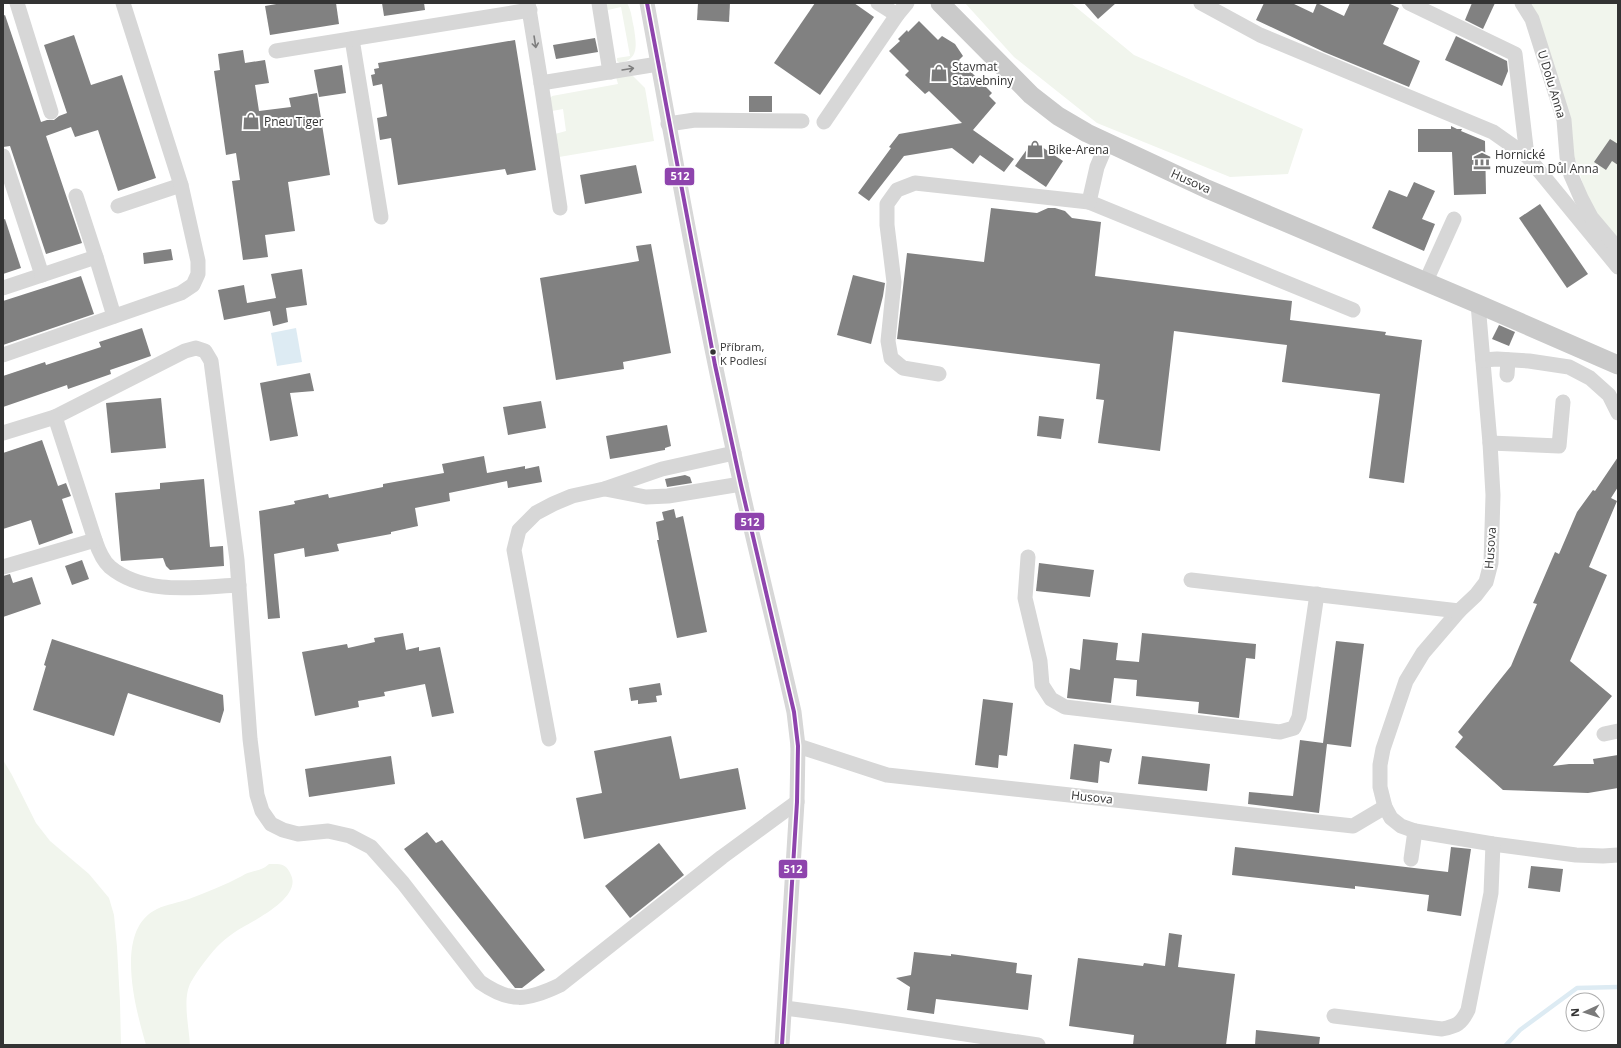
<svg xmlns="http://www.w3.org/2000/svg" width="1621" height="1048" font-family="'Open Sans',sans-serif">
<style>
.green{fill:#f1f5ed}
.water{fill:#ddebf3}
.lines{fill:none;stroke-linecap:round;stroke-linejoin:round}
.stream{stroke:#ddebf3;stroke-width:4.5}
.building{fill:#818181}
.minor{stroke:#d7d7d7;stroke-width:15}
.major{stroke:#cacaca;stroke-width:19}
.bus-1-casing{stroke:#fff;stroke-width:7}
.bus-1{stroke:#8e44ad;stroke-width:4}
.oneway{stroke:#7d7d7d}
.bus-dot{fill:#333;stroke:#fff;stroke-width:1.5}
.labels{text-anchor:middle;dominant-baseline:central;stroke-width:4;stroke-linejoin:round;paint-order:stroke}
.bus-label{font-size:11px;fill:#333;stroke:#fff;text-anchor:start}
.poi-label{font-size:12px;fill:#333;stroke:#fff;text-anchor:start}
.street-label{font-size:12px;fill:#333;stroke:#fff}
.line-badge{stroke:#fff;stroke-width:1.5}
.badge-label{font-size:11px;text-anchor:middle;font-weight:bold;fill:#fff}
</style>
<rect width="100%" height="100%" fill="#fff"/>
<g class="green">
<path d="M602,3H627L629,7C632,14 632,21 634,28C636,44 640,59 620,63L617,61V58L630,56L621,7L608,10L602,6Z"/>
<polygon points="965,3 1071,3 1134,55 1303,129 1288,174 1230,177 1097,123 1014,57"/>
<polygon points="1520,3 1618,3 1618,240 1589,203 1531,20"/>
<polygon points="630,75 633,76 645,88 654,141 559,157 555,134 566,131 563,109 552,111 550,99 552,96 618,84 616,77"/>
<polygon points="3,760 12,775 36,823 50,841 89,874 109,898 114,915 117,947 120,1002 121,1045 3,1045"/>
<path d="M269,864C281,864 286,863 291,875C302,898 253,921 238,930C232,934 226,938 221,943C211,952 198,970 191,982C182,998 189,1027 190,1045H146C136,1010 113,930 157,909C167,904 178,903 189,899C207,892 225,885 242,876C253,869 259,873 269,864Z"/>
</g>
<polygon class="water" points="296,328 302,362 277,366 271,333"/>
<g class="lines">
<polyline class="stream" points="1506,1045 1520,1030 1577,988 1618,987"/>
</g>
<g class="building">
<polygon points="282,3 336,3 339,24 270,35 265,6"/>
<polygon points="382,3 424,3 425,10 384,16"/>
<polygon points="698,3 730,3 729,22 697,20"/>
<polygon points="815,3 854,3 874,17 820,95 774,63"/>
<polygon points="1084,3 1116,3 1098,19"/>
<polygon points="1264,3 1292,3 1313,13 1317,3 1344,16 1350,3 1388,3 1399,8 1383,44 1420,61 1409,87 1324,52 1256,20"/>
<polygon points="1472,3 1495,3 1483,29 1465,20"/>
<polygon points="5,15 41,122 47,120 54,120 59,116 67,113 44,45 74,35 91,85 122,75 156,178 118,191 98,130 75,137 71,127 46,136 82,243 46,254 10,146 3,147 3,16"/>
<polygon points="919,21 938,40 942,36 955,44 963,56 959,60 992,93 989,96 996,103 973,130 1014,159 1004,172 980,155 973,164 952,148 904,156 869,201 858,193 891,148 889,147 899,134 962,123 929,91 925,94 905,75 909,71 889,51 900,41 898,39 907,30 908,32"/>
<polygon points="1456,36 1507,61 1508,71 1502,86 1445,60"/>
<polygon points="595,38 598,52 556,59 553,45"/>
<polygon points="515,40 536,170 507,175 505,169 398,185 391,138 380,140 377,118 387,116 382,84 373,86 371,75 375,74 374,69 379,68 378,63"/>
<polygon points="243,50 245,63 265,60 269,83 255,85 259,111 291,107 289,98 317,93 330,175 288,182 295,231 265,235 268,257 243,260 232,181 240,180 236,153 226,155 214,71 220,70 218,54"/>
<polygon points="342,65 346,93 319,97 314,70"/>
<rect x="749" y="96" width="23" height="16"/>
<polygon points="1451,126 1457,129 1462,129 1461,131 1485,141 1486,194 1454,195 1452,152 1418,152 1418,129 1451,129"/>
<polygon points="1610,139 1618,144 1618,165 1612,161 1606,170 1594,162"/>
<polygon points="1033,141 1063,161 1046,187 1015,166"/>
<polygon points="636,165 642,193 585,204 580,175"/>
<polygon points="1414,182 1435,191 1422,219 1435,224 1424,251 1372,228 1389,190 1407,197"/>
<polygon points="1540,204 1588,274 1567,288 1519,218"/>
<polygon points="991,208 1037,213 1048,208 1055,208 1065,211 1072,218 1101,222 1095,276 1292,301 1290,320 1386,332 1385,335 1422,340 1404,483 1369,478 1380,394 1282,382 1287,345 1174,331 1160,451 1098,443 1104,400 1096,399 1100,364 897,339 907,253 984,262"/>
<polygon points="5,219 21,268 3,274 3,220"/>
<polygon points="651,244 671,353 623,362 624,369 556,380 540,278 639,261 636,246"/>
<polygon points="171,249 173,260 144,264 143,253"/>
<polygon points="302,269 307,305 286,308 288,322 273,326 270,311 224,320 218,290 244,285 247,303 276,298 271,274"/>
<polygon points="853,275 885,283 883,296 871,344 837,335"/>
<polygon points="81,276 94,314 3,345 3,301"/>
<polygon points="1499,325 1515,332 1509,346 1492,339"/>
<polygon points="142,328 151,356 110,370 111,374 68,389 67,385 3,407 3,376 45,362 46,365 101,347 99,342"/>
<polygon points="310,373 314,391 290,393 298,436 270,441 260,383"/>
<polygon points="161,398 166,448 111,453 106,403"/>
<polygon points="541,401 546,428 508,435 503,407"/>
<polygon points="1039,416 1064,419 1061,439 1037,436"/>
<polygon points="667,425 671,446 665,448 665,450 610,459 606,436"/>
<polygon points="42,440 58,486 66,483 71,496 62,499 73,533 39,545 31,520 3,529 3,453"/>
<polygon points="484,456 487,473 525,466 525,469 539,466 542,482 508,488 507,481 449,493 450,501 415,508 418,526 391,532 391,534 337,544 339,551 305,557 304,548 274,554 280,618 268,619 259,511 295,504 294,501 328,494 329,498 383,487 383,484 444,473 442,464"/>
<polygon points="1618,457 1618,487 1611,498 1617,501 1589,567 1607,575 1570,661 1612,696 1553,766 1569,764 1594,764 1593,759 1618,755 1618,788 1588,793 1503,790 1455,747 1463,737 1458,732 1511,666 1537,604 1533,603 1555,552 1559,554 1577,512 1593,490 1595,491"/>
<polygon points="685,475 690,477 692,483 667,487 665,479"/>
<polygon points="204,479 210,547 223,546 224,566 170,570 166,566 163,558 121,561 115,493 160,489 160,483"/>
<polygon points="674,509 676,518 683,516 707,632 677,638 657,540 659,540 656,522 664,520 662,512"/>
<polygon points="82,560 89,579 72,585 65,566"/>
<polygon points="1039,563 1094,570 1090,597 1036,591"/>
<polygon points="10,574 13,583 32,577 41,604 3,617 3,576"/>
<polygon points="403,633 406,650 419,647 419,651 440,647 454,713 432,717 425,684 384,692 385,696 358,701 359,707 315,716 302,652 347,644 348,648 375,642 374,638"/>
<polygon points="1142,633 1256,644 1255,659 1246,658 1239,718 1198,713 1199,702 1136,696 1137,680 1114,678 1111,703 1067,698 1070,668 1080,670 1083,639 1118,643 1116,660 1139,662"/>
<polygon points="52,639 223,695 224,710 220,723 128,693 114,736 33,710 46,666 44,665"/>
<polygon points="1336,641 1364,644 1351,747 1327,744 1319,813 1248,804 1249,792 1293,796 1300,740 1323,743"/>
<polygon points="660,683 662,695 656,696 657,702 638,704 638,700 631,701 629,688"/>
<polygon points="983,699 1013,703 1007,756 999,755 998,768 975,765"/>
<polygon points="671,736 680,779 738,768 746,809 584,839 576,798 602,793 594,751"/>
<polygon points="1074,744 1112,749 1109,763 1100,761 1098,783 1070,779"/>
<polygon points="391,756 395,784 309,797 305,769"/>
<polygon points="1142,756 1210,764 1207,791 1138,784"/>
<polygon points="427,832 436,843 442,840 545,970 522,988 515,988 404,849"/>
<polygon points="659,843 684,875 630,918 605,886"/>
<polygon points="1235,847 1448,872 1451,847 1471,849 1461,916 1427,911 1429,895 1355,886 1355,889 1232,875"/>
<polygon points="1531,866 1563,869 1560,892 1528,888"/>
<polygon points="1169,933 1182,935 1178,967 1235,974 1226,1045 1133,1045 1134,1035 1069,1026 1078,958 1143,966 1144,963 1165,966"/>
<polygon points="914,952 951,956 951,954 1017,963 1016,973 1032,975 1028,1010 936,999 934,1014 907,1010 910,987 896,978 911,975"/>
<polygon points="1256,1030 1320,1037 1319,1045 1255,1045"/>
</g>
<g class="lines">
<g class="minor">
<polyline points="17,3 51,112"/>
<polyline points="528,3 541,83 658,64"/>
<polyline points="599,3 610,72"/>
<path d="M647,3C676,164 705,325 741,485C758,561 777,636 794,712L798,746L797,802L782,1045"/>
<polyline points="878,3 897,15"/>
<polyline points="1201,3 1260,35 1493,132 1527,156 1618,267"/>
<polyline points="1409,3 1515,54 1527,156"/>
<polyline points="1522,3 1532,19 1564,120 1567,157 1571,175 1581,198 1591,217 1618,249"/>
<polyline points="352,39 381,217"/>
<polyline points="276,51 530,10"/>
<polyline points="541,83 560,208"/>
<polyline points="824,122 897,15 907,3"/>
<polyline points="668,124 695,120 802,121"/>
<polyline points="1107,143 1097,167 1089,202 1353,310"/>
<polyline points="3,156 42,275 3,288"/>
<polyline points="76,196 96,257"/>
<polyline points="118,206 181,185"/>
<polyline points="42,275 96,257 114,316"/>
<polyline points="1426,281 1454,219"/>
<polyline points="1478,304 1490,443 1493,495 1491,563 1486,582 1476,595 1459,611 1423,653 1406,681 1383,749 1380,765 1380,787 1385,807 1391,818 1401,826 1415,831 1493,844 1576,855 1603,856 1618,855"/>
<polyline points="3,355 181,293 193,285 198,274 198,261 181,185 123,3"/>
<polyline points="1483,360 1497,359 1529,361 1569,367 1590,378 1609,395 1618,413"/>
<polyline points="939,374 903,368 891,358 888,341 894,282 887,225 887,204 897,190 915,183 1089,202"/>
<polyline points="1507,375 1508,360"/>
<path d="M55,417L185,351L196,348L205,351L211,361L237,560L250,739L257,795L262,811L271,824L283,830L298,834L328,831L350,836L371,847L403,883L480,982C510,1003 527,1001 560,985L722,857L797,802"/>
<path d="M3,433L55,417L95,540C98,549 102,560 110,567C145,596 196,587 239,585"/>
<polyline points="1490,443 1559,446 1563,402"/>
<polyline points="605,489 646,497 668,496 741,484"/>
<polyline points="1028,557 1025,598 1040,661 1042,685 1051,699 1065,707 1280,732 1294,728 1299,717 1317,594"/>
<polyline points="3,567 95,540"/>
<polyline points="1191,580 1459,611"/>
<polyline points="1604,734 1618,731"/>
<polyline points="549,739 514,550 519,530 536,513 553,504 572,496 604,489 662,469 734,453"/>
<polyline points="798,746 887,775 1344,825 1353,826 1385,807"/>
<polyline points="1411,859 1415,831"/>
<polyline points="785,1008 845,1016 1038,1045"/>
<path d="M1334,1016L1442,1029C1457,1026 1461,1024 1468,1010L1491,893L1493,844"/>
</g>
<polyline class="major" points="940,3 1031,95 1058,116 1087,133 1207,189 1478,304 1618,365"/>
<g class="bus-1-casing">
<polyline id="bus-1" points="647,3 715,365 741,485 794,712 798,746 797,802 782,1045"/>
</g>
<use href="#bus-1" class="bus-1"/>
</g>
<defs><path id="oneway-shaft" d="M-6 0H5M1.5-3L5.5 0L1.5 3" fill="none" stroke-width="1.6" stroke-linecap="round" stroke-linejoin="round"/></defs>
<g class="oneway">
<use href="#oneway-shaft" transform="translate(535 42) rotate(81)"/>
<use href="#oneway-shaft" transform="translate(628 69) rotate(-9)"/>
</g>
<defs>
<g id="shop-bare" transform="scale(1.38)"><path d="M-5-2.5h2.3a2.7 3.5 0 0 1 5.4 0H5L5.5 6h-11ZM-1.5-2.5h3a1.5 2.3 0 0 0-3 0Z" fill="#7a7a7a" stroke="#fff" stroke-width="2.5" paint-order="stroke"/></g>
<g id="museum-bare" transform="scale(1.38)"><path d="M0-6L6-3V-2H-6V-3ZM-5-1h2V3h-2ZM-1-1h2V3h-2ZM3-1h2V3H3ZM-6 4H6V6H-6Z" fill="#7a7a7a" stroke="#fff" stroke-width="2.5" paint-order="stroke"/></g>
</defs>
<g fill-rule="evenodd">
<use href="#shop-bare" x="939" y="73"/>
<use href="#shop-bare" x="251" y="121"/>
<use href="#shop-bare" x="1035" y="149"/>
<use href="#museum-bare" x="1482" y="161"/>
</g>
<circle class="bus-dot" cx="713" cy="352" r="3.5"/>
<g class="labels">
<g class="bus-label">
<text x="720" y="346">Příbram,<tspan x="720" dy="14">K Podlesí</tspan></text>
</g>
<g class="poi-label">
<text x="952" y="66">Stavmat<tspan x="952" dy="14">Stavebniny</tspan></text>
<text x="264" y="121">Pneu Tiger</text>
<text x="1048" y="149">Bike-Arena</text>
<text x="1495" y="154">Hornické<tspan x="1495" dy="14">muzeum Důl Anna</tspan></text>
</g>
<g class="street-label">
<text transform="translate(1552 84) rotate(73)">U Dolu Anna</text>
<text transform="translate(1191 181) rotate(24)">Husova</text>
<text transform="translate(1490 548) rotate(-86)">Husova</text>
<text transform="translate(1092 797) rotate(6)">Husova</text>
</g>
</g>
<g class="line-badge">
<rect x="664" y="167" width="31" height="19" rx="4" fill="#8e44ad"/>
<rect x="734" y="512" width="31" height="19" rx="4" fill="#8e44ad"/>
<rect x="778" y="859" width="30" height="20" rx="4" fill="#8e44ad"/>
</g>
<g class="badge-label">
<text x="680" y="180">512</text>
<text x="750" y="526">512</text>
<text x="793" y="873">512</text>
</g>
<rect width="1621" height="1048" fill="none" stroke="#333333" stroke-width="8"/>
<g transform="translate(1585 1012) rotate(267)"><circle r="19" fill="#ffffff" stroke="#adadad"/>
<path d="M0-3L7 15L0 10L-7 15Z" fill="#7a7a7a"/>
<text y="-6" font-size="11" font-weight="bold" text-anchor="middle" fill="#333333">N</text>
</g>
</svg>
